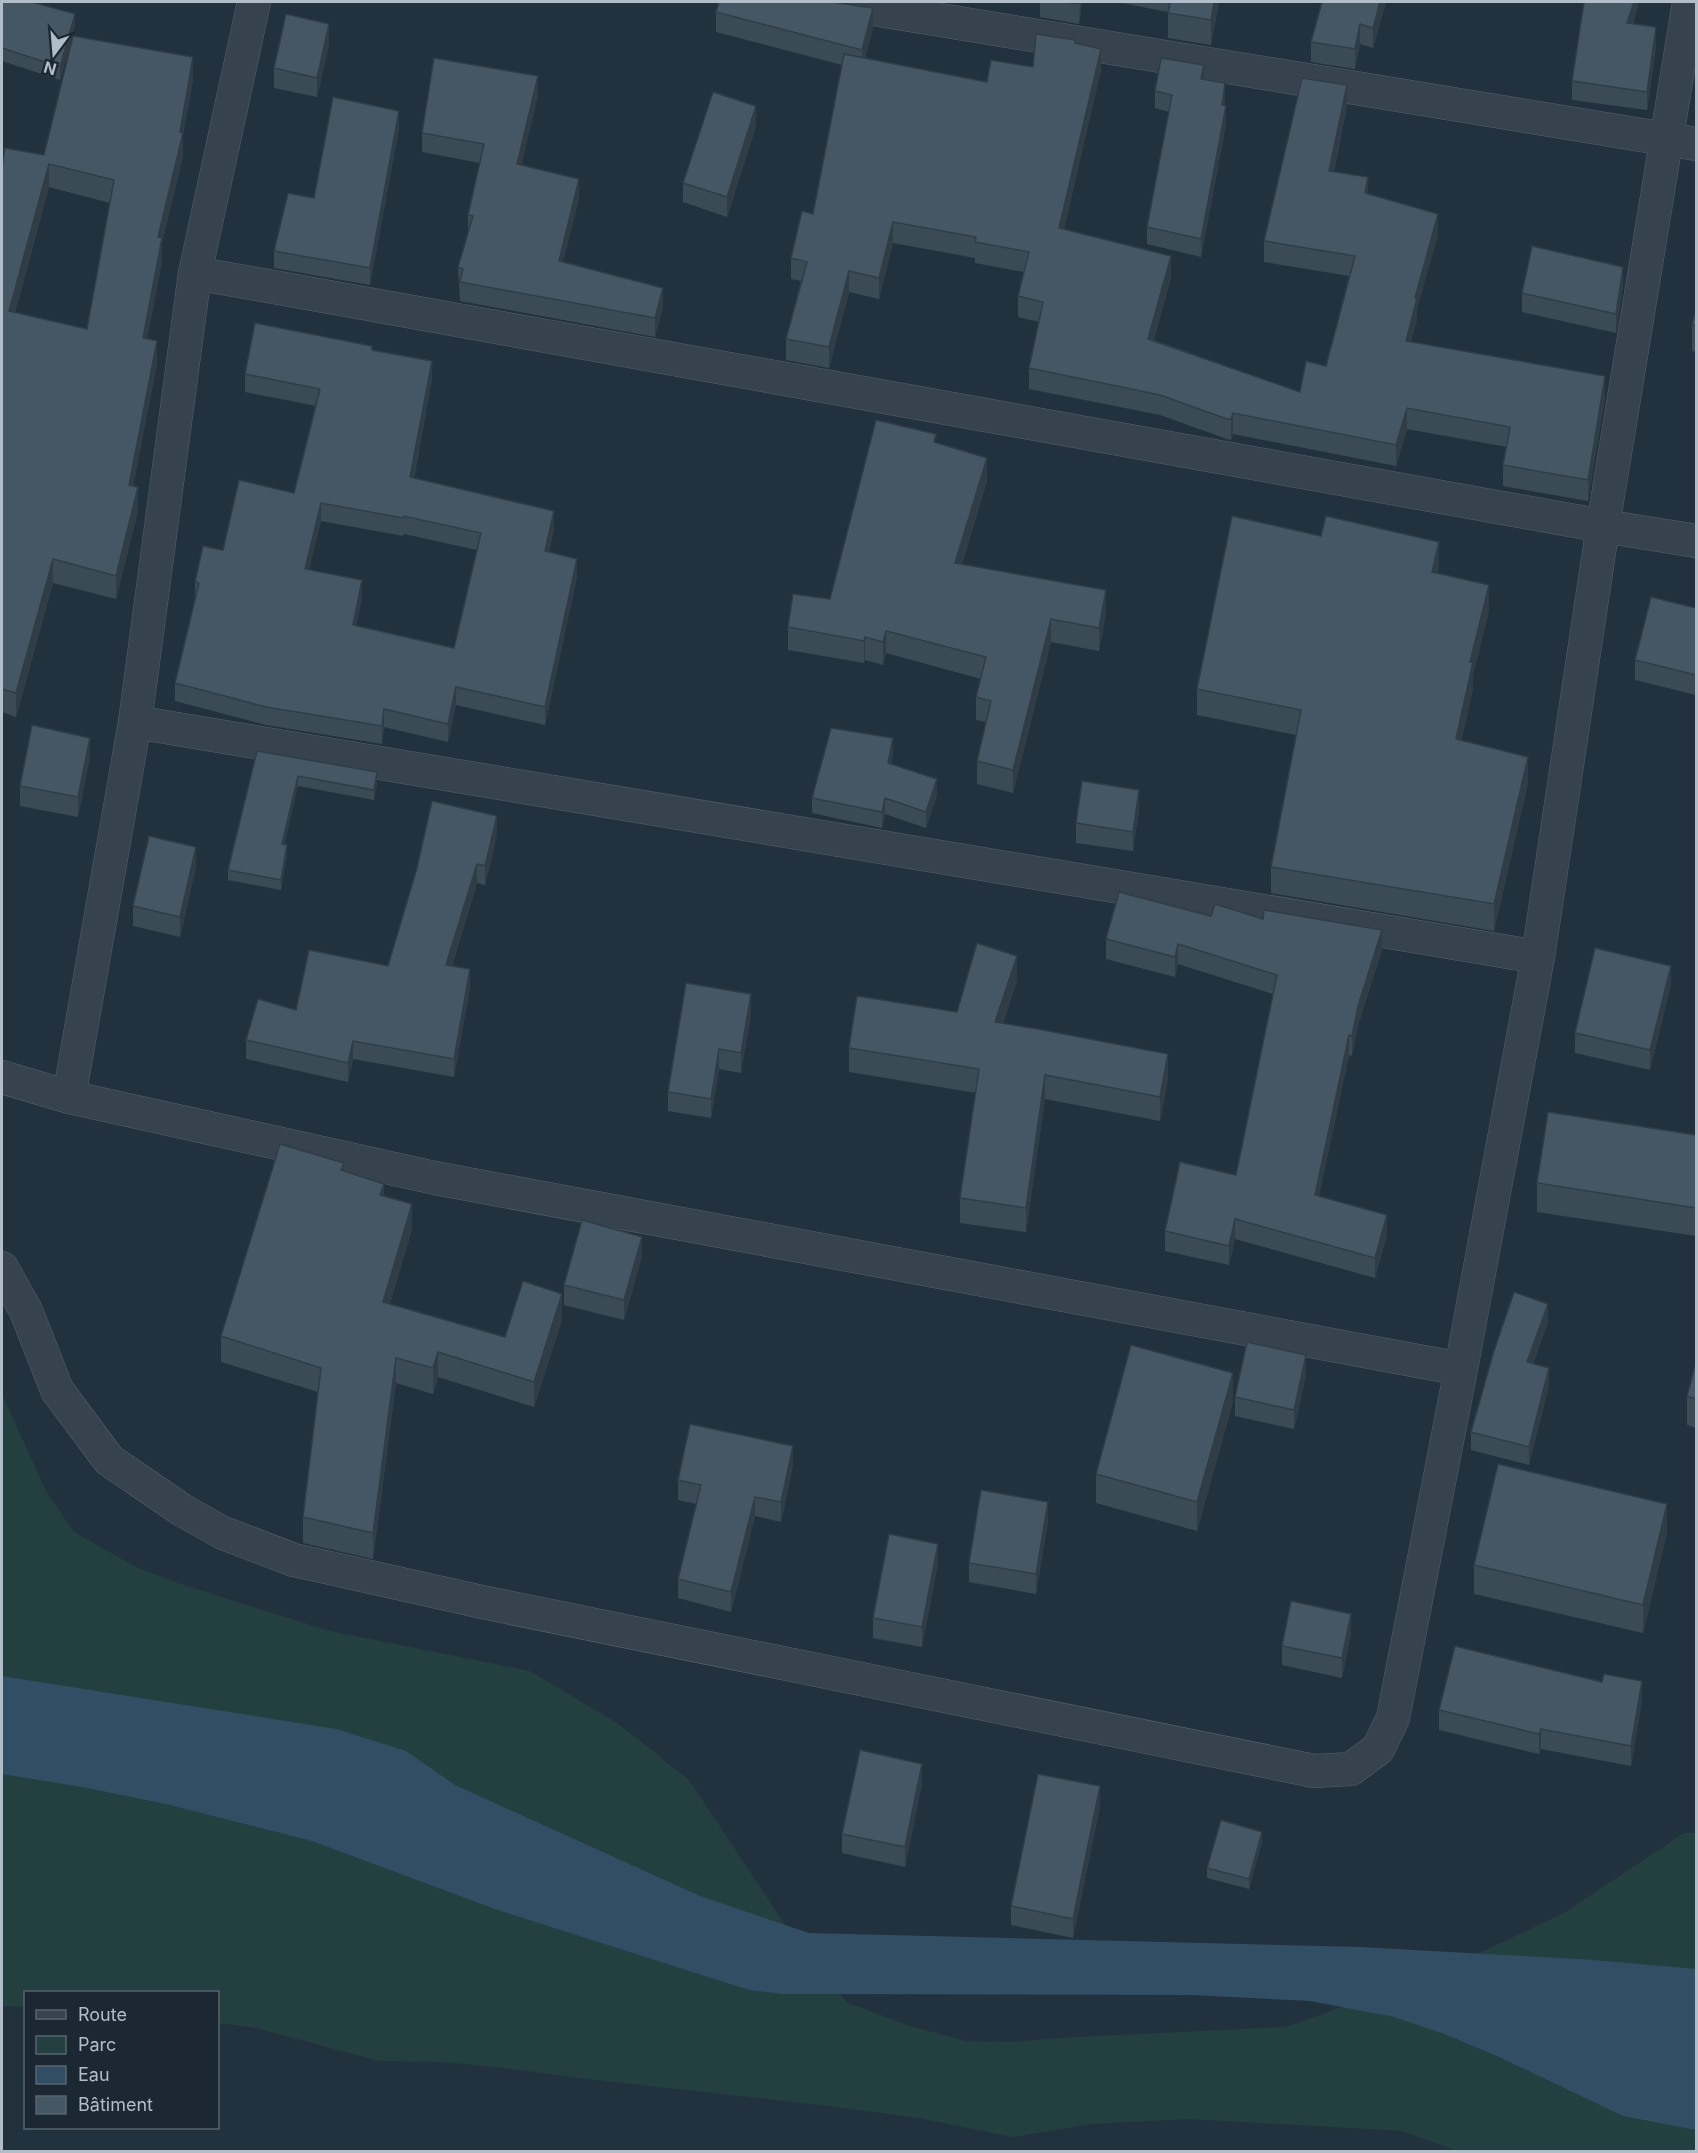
<svg xmlns="http://www.w3.org/2000/svg" width="1698" height="2153" viewBox="0 0 1698 2153" font-family="Inter,sans-serif">
<style>
.green{fill:#243f3f}
.water{fill:#324e65}
.lines{fill:none;stroke-linecap:round;stroke-linejoin:round}
.minor-casing{stroke:#54616c;stroke-width:34}
.minor{stroke:#36434e;stroke-width:33}
.wall{fill:#3b4b56;fill-rule:evenodd}
.shaded-wall{fill:#303d46}
.building{fill:#455764;stroke:#303d46;stroke-width:1.5;fill-rule:evenodd}
</style>
<rect width="100%" height="100%" fill="#22313e"/>
<path class="green" d="M2,1394L46,1491L74,1532L136,1567L177,1583L330,1631L530,1671L620,1725L689,1780L800,1947L824,1979L848,2003L910,2026L966,2041L1010,2042L1076,2037L1285,2027L1430,1976L1562,1914L1684,1833H1696V2151H1457L1402,2131L1188,2119L1092,2124L1013,2137L919,2118L812,2104L579,2078L504,2068L443,2062L379,2061L256,2028L218,2023V1992H26L25,2007L2,2006Z"/>
<path class="water" d="M2,1676L336,1729L406,1751L455,1785L700,1896L809,1933L1361,1947L1594,1960L1696,1969V2130L1623,2116L1497,2056L1447,2035L1394,2017L1310,2001L1191,1995L783,1994L749,1990L495,1909L312,1841L166,1804L82,1787L2,1774Z"/>
<g class="lines">
<defs>
<path id="minor" d="M831,2L1696,144
M195,273L1603,526L1696,541
M135,722L1538,957
M2,1077L69,1097L435,1178L1461,1369
M69,1097L135,722L195,273L254,2
M2,1268L26,1311L57,1390L109,1460L182,1510L223,1533L294,1560L482,1602L1314,1771L1351,1769L1378,1749L1393,1718L1461,1369L1538,957L1603,526L1689,2"/>
</defs>
<use href="#minor" class="minor-casing"/>
<use href="#minor" class="minor"/>
</g>
<path class="wall" d="M2,2L75,26L60,80L2,61Z
M1040,2H1082L1079,24L1040,17Z
M1117,2H1219L1211,45L1168,38V12Z
M1322,2H1386L1373,48L1360,44L1355,69L1311,62V42Z
M1639,2L1633,24L1656,46L1647,110L1572,100V81Z
M716,12L873,28L865,58L987,82L1033,67L1075,43L1101,70L1064,229L1171,277L1154,340L1300,392L1326,366L1349,276L1264,262V241L1347,106L1334,171L1368,194L1438,235L1417,308V319L1411,341L1605,397L1588,501L1503,486V465L1507,447L1407,429L1396,466L1233,434L1231,440L1227,439L1160,415L1029,389V368L1039,322L1018,317V296L1024,272L975,263V258L893,243L879,299L849,292L829,368L786,360V339L801,281L791,279V258L813,214L842,65L716,32Z
M329,44L317,97L274,88V68Z
M1204,80L1225,101L1224,106L1226,124L1201,257L1147,244V227L1169,112L1155,108V91Z
M193,81L183,134V156L162,243V261L147,339L157,364L133,486L138,511L116,599L53,583L16,717L2,712V166L44,155ZM49,187L110,203L87,329L15,313Z
M538,95L521,165L579,198L563,262L663,307L655,337L460,301L458,267L468,234V215L480,163L422,152V133Z
M756,126L727,217L683,202V183Z
M399,128L370,285L274,268V251L314,198Z
M1623,286L1616,333L1522,312V293Z
M1696,309V352L1692,351V325Z
M372,350L432,379L414,478L554,529L549,552L577,577L545,725L456,705L448,742L384,727L382,744L266,725L175,701V683L195,598V582L223,550L294,493L316,406L245,392V374ZM321,521L403,536L404,534L477,550L454,648L356,625L362,598L309,569Z
M936,443L987,481L962,564L1106,613L1099,651L1051,642L1013,793L977,784V761L986,722L976,720V697L981,679L886,653L883,665L865,660L864,663L788,650V627L830,599Z
M1439,568L1438,573L1489,611L1473,675V689L1461,741L1528,783L1494,931L1271,893V867L1296,735L1197,715V689Z
M1696,608V695L1635,680V660Z
M257,751L377,782L374,800L298,786L284,845L287,855L281,890L228,880V870Z
M893,754L891,764L937,795L926,828L885,814L882,828L812,813V798Z
M90,757L78,817L20,806V786Z
M1139,810L1133,851L1076,843V823Z
M497,835L485,885L477,883L452,966L470,988L454,1077L353,1059L348,1082L246,1059V1040L296,1010L388,966Z
M196,867L180,937L133,926V906Z
M1211,916L1263,919L1382,950L1358,1025L1352,1056L1349,1055L1319,1196L1387,1235L1375,1278L1235,1239L1229,1265L1165,1251V1231L1236,1175L1273,994L1178,964L1175,977L1106,959V939Z
M1017,980L1003,1024L1168,1078L1160,1121L1045,1099L1026,1232L960,1223V1198L976,1093L849,1072V1048L957,1012Z
M1671,985L1650,1070L1575,1053V1033Z
M751,1014L741,1073L719,1069L711,1118L668,1111V1092Z
M1696,1135V1236L1537,1212V1183Z
M344,1170L384,1196L412,1229L390,1304L505,1337L562,1320L534,1407L438,1377L433,1394L396,1383L373,1559L303,1543V1517L318,1392L221,1362V1336Z
M642,1256L624,1320L564,1305V1285Z
M1548,1322L1533,1364L1549,1386L1529,1465L1471,1450V1432Z
M1696,1363V1428L1687,1425V1396Z
M1306,1375L1294,1429L1235,1416V1397Z
M1233,1402L1197,1531L1096,1503V1474Z
M793,1466L781,1522L755,1516L731,1612L678,1598V1579L696,1504L678,1500V1480Z
M1048,1521L1036,1594L969,1582V1563Z
M1667,1533L1643,1633L1474,1594V1565Z
M938,1563L922,1647L873,1638V1618Z
M1351,1633L1342,1678L1282,1665V1646Z
M1642,1700L1631,1766L1541,1749L1539,1754L1439,1730V1710Z
M922,1783L905,1867L842,1853V1834Z
M1100,1806L1073,1938L1011,1925V1906Z
M1262,1842L1249,1889L1207,1878V1868Z"/>
<path class="shaded-wall" d="M1080,2H1082L1079,24Z
M1214,2H1219L1211,45V20Z
M1380,2H1386L1373,48V28Z
M1634,2H1639L1627,42V23Z
M873,8V28L862,70V50Z
M75,14V26L60,80V67Z
M329,24V44L317,97V78Z
M1360,24V44L1355,69V49Z
M1656,27V46L1647,110V92Z
M1101,49V70L1059,249V228Z
M193,57V81L183,134V156L162,243V261L143,362V338L158,237L180,132Z
M1204,65V82L1201,79Z
M538,76V95L517,183V164Z
M1225,83V101L1222,123V105Z
M1347,85V106L1329,191V171Z
M756,106V126L727,217V197Z
M1226,106V124L1201,257V239Z
M399,111V128L370,285V268Z
M49,164V187L9,335V311Z
M1368,177V198L1365,193Z
M579,179V198L559,280V261Z
M1438,214V235L1417,308V319L1406,361V341L1415,298Z
M893,222V243L879,299V278Z
M1171,256V277L1148,359V339Z
M1623,267V286L1616,333V314Z
M849,271V292L829,368V347Z
M663,288V307L655,337V318Z
M157,341V364L129,508V485Z
M432,361V379L410,496V477Z
M1605,376V397L1588,501V480Z
M1407,408V429L1396,466V445Z
M1233,413V434L1231,440V419Z
M987,458V481L955,585V563Z
M138,487V511L116,599V576Z
M321,503V521L305,587V569Z
M554,511V529L545,570V551Z
M1439,542V568L1432,598V572Z
M53,559V583L16,717V693Z
M577,559V577L545,725V707Z
M362,580V598L353,643V625Z
M1489,585V611L1473,675V689L1456,766V739L1470,662Z
M1106,590V613L1099,651V628Z
M1051,619V642L1013,793V770Z
M886,631V653L883,665V642Z
M865,637V660L864,663V641Z
M456,687V705L448,742V724Z
M384,709V727L382,744V726Z
M90,738V757L78,817V797Z
M893,738V754L888,779V763Z
M1528,757V783L1494,931V904Z
M377,772V782L374,800V790Z
M298,776V786L282,854V844Z
M937,779V795L926,828V812Z
M1139,790V810L1133,851V832Z
M885,798V814L882,828V812Z
M497,816V835L485,885V866Z
M287,845V855L281,890V880Z
M196,847V867L180,937V917Z
M477,864V883L446,984V965Z
M1382,930V950L1358,1025L1352,1056V1036L1358,1006Z
M1178,944V964L1175,977V957Z
M1017,956V980L995,1047V1022Z
M1671,966V985L1650,1070V1050Z
M470,969V988L454,1077V1059Z
M751,994V1014L741,1073V1053Z
M1349,1035V1055L1315,1215V1195Z
M353,1041V1059L348,1082V1063Z
M719,1049V1069L711,1118V1099Z
M1168,1054V1078L1160,1121V1097Z
M1045,1075V1099L1026,1232V1208Z
M384,1184V1209L380,1195Z
M412,1204V1229L383,1328V1302Z
M1387,1215V1235L1375,1278V1258Z
M1235,1219V1239L1229,1265V1246Z
M642,1237V1256L624,1320V1300Z
M562,1294V1320L534,1407V1382Z
M1548,1304V1322L1527,1380V1362Z
M438,1352V1377L433,1394V1368Z
M1306,1355V1375L1294,1429V1410Z
M396,1358V1383L373,1559V1533Z
M1549,1368V1386L1529,1465V1447Z
M1233,1373V1402L1197,1531V1502Z
M793,1446V1466L781,1522V1502Z
M755,1497V1516L731,1612V1592Z
M1048,1502V1521L1036,1594V1574Z
M1667,1504V1533L1643,1633V1605Z
M938,1544V1563L922,1647V1627Z
M1351,1614V1633L1342,1678V1658Z
M1642,1681V1700L1631,1766V1746Z
M1541,1729V1749L1539,1754V1734Z
M922,1764V1783L905,1867V1847Z
M1100,1786V1806L1073,1938V1919Z
M1262,1832V1842L1249,1889V1879Z"/>
<path class="building" d="M2,2H32L75,14L60,67L2,48Z
M719,2H832L873,8L862,50L716,12Z
M1064,2H1080L1079,4Z
M1170,2H1214L1211,20L1168,13Z
M1322,2H1380L1373,28L1360,24L1355,49L1311,42Z
M1584,2H1634L1627,23L1656,27L1647,92L1572,81Z
M286,14L329,24L317,78L274,68Z
M1036,34L1075,40V43L1101,49L1059,228L1171,256L1148,339L1300,392L1306,361L1326,366L1355,256L1264,241L1302,78L1347,85L1329,171L1368,177L1365,193L1438,214L1415,298H1417L1406,341L1605,376L1588,480L1503,465L1510,427L1407,408L1396,445L1233,413L1231,419H1227L1160,395L1029,368L1043,302L1018,296L1029,252L975,242L976,237L893,222L879,278L849,271L829,347L786,339L807,262L791,258L802,211L813,214L844,54L987,82L991,60L1033,67Z
M73,36L193,57L180,132L183,133L158,237L162,238L143,338L157,341L129,485L138,487L116,576L53,559L16,693L2,689V166L5,148L44,155ZM49,164L114,180L87,329L9,311Z
M434,58L538,76L517,164L579,179L559,261L663,288L655,318L460,282L463,269L458,267L473,216L468,215L484,144L422,133Z
M1161,58L1204,65L1201,79L1225,83L1222,105L1226,106L1201,239L1147,227L1172,95L1155,91Z
M713,92L756,106L727,197L683,183Z
M333,97L399,111L370,268L274,251L288,193L314,198Z
M1532,246L1623,267L1616,314L1522,293Z
M1696,309V326L1692,325Z
M255,323L372,346V350L432,361L410,477L554,511L545,551L577,559L545,707L456,687L448,724L384,709L382,726L266,707L175,683L199,583L195,582L203,546L223,550L239,480L294,493L320,389L245,374ZM321,503L403,518L404,516L481,533L454,648L353,625L362,580L305,569Z
M876,420L936,434L934,442L987,458L955,563L1106,590L1099,628L1051,619L1013,770L977,761L991,701L976,697L986,657L886,631L883,642L865,637L864,641L788,627L793,594L830,599Z
M1232,516L1321,536L1326,516L1439,542L1432,572L1489,585L1470,662H1473L1456,739L1528,757L1494,904L1271,867L1301,710L1197,689Z
M1651,597L1696,608V675L1635,660Z
M32,725L90,738L78,797L20,786Z
M831,728L893,738L888,763L937,779L926,812L885,798L882,812L812,798Z
M257,751L377,772L374,790L298,776L282,844L287,845L281,880L228,870Z
M1082,781L1139,790L1133,832L1076,823Z
M432,801L497,816L485,866L477,864L446,965L470,969L454,1059L353,1041L348,1063L246,1040L258,999L296,1010L309,950L388,966L417,868Z
M149,836L196,847L180,917L133,906Z
M1119,892L1211,916L1215,904L1263,919L1264,910L1382,930L1358,1006L1352,1036L1349,1035L1315,1195L1387,1215L1375,1258L1235,1219L1229,1246L1165,1231L1180,1162L1236,1175L1277,975L1178,944L1175,957L1106,939Z
M977,943L1017,956L995,1022L1038,1029L1168,1054L1160,1097L1045,1075L1026,1208L960,1198L979,1069L849,1048L857,996L957,1012Z
M1595,948L1671,966L1650,1050L1575,1033Z
M686,983L751,994L741,1053L719,1049L711,1099L668,1092Z
M1548,1112L1696,1135V1208L1537,1183Z
M280,1144L344,1163L341,1170L384,1184L380,1195L412,1204L383,1302L505,1337L523,1281L562,1294L534,1382L438,1352L433,1368L396,1358L373,1533L303,1517L321,1368L221,1336Z
M582,1220L642,1237L624,1300L564,1285Z
M1514,1292L1548,1304L1527,1362L1549,1368L1529,1447L1471,1432L1493,1354Z
M1247,1342L1306,1355L1294,1410L1235,1397Z
M1131,1345L1233,1373L1197,1502L1096,1474Z
M1696,1363V1399L1687,1396Z
M690,1424L793,1446L781,1502L755,1497L731,1592L678,1579L701,1485L678,1480Z
M1498,1464L1667,1504L1643,1605L1474,1565Z
M981,1490L1048,1502L1036,1574L969,1563Z
M889,1534L938,1544L922,1627L873,1618Z
M1291,1601L1351,1614L1342,1658L1282,1646Z
M1455,1646L1602,1682L1604,1674L1642,1681L1631,1746L1541,1729L1539,1734L1439,1710Z
M860,1750L922,1764L905,1847L842,1834Z
M1038,1774L1100,1786L1073,1919L1011,1906Z
M1221,1820L1262,1832L1249,1879L1207,1868Z"/>
<rect width="1698" height="2153" fill="none" stroke="#b1bec9" stroke-width="6"/>
<rect x="24" y="1991" width="195" height="138" fill="#1b2833" stroke="#57646f" stroke-width="1.5"/>
<rect x="36" y="2010" width="30" height="9" fill="#36434e" stroke="#57646f" stroke-width="1.5"/>
<text x="78" y="2021" font-size="18" fill="#b1bec9">Route</text>
<rect x="36" y="2036" width="30" height="18" fill="#243f3f" stroke="#57646f" stroke-width="1.5"/>
<text x="78" y="2051" font-size="18" fill="#b1bec9">Parc</text>
<rect x="36" y="2066" width="30" height="18" fill="#324e65" stroke="#57646f" stroke-width="1.5"/>
<text x="78" y="2081" font-size="18" fill="#b1bec9">Eau</text>
<rect x="36" y="2096" width="30" height="18" fill="#455764" stroke="#57646f" stroke-width="1.5"/>
<text x="78" y="2111" font-size="18" fill="#b1bec9">Bâtiment</text>
<g transform="translate(54 54) rotate(196)" stroke="#1b2833" stroke-width="4.5" paint-order="stroke">
<path d="M0-4.5L10 22L0 15L-10 22Z" fill="#b1bec9"/>
<text y="-9" font-size="16" font-weight="bold" text-anchor="middle" fill="#b1bec9">N</text>
</g>
</svg>
